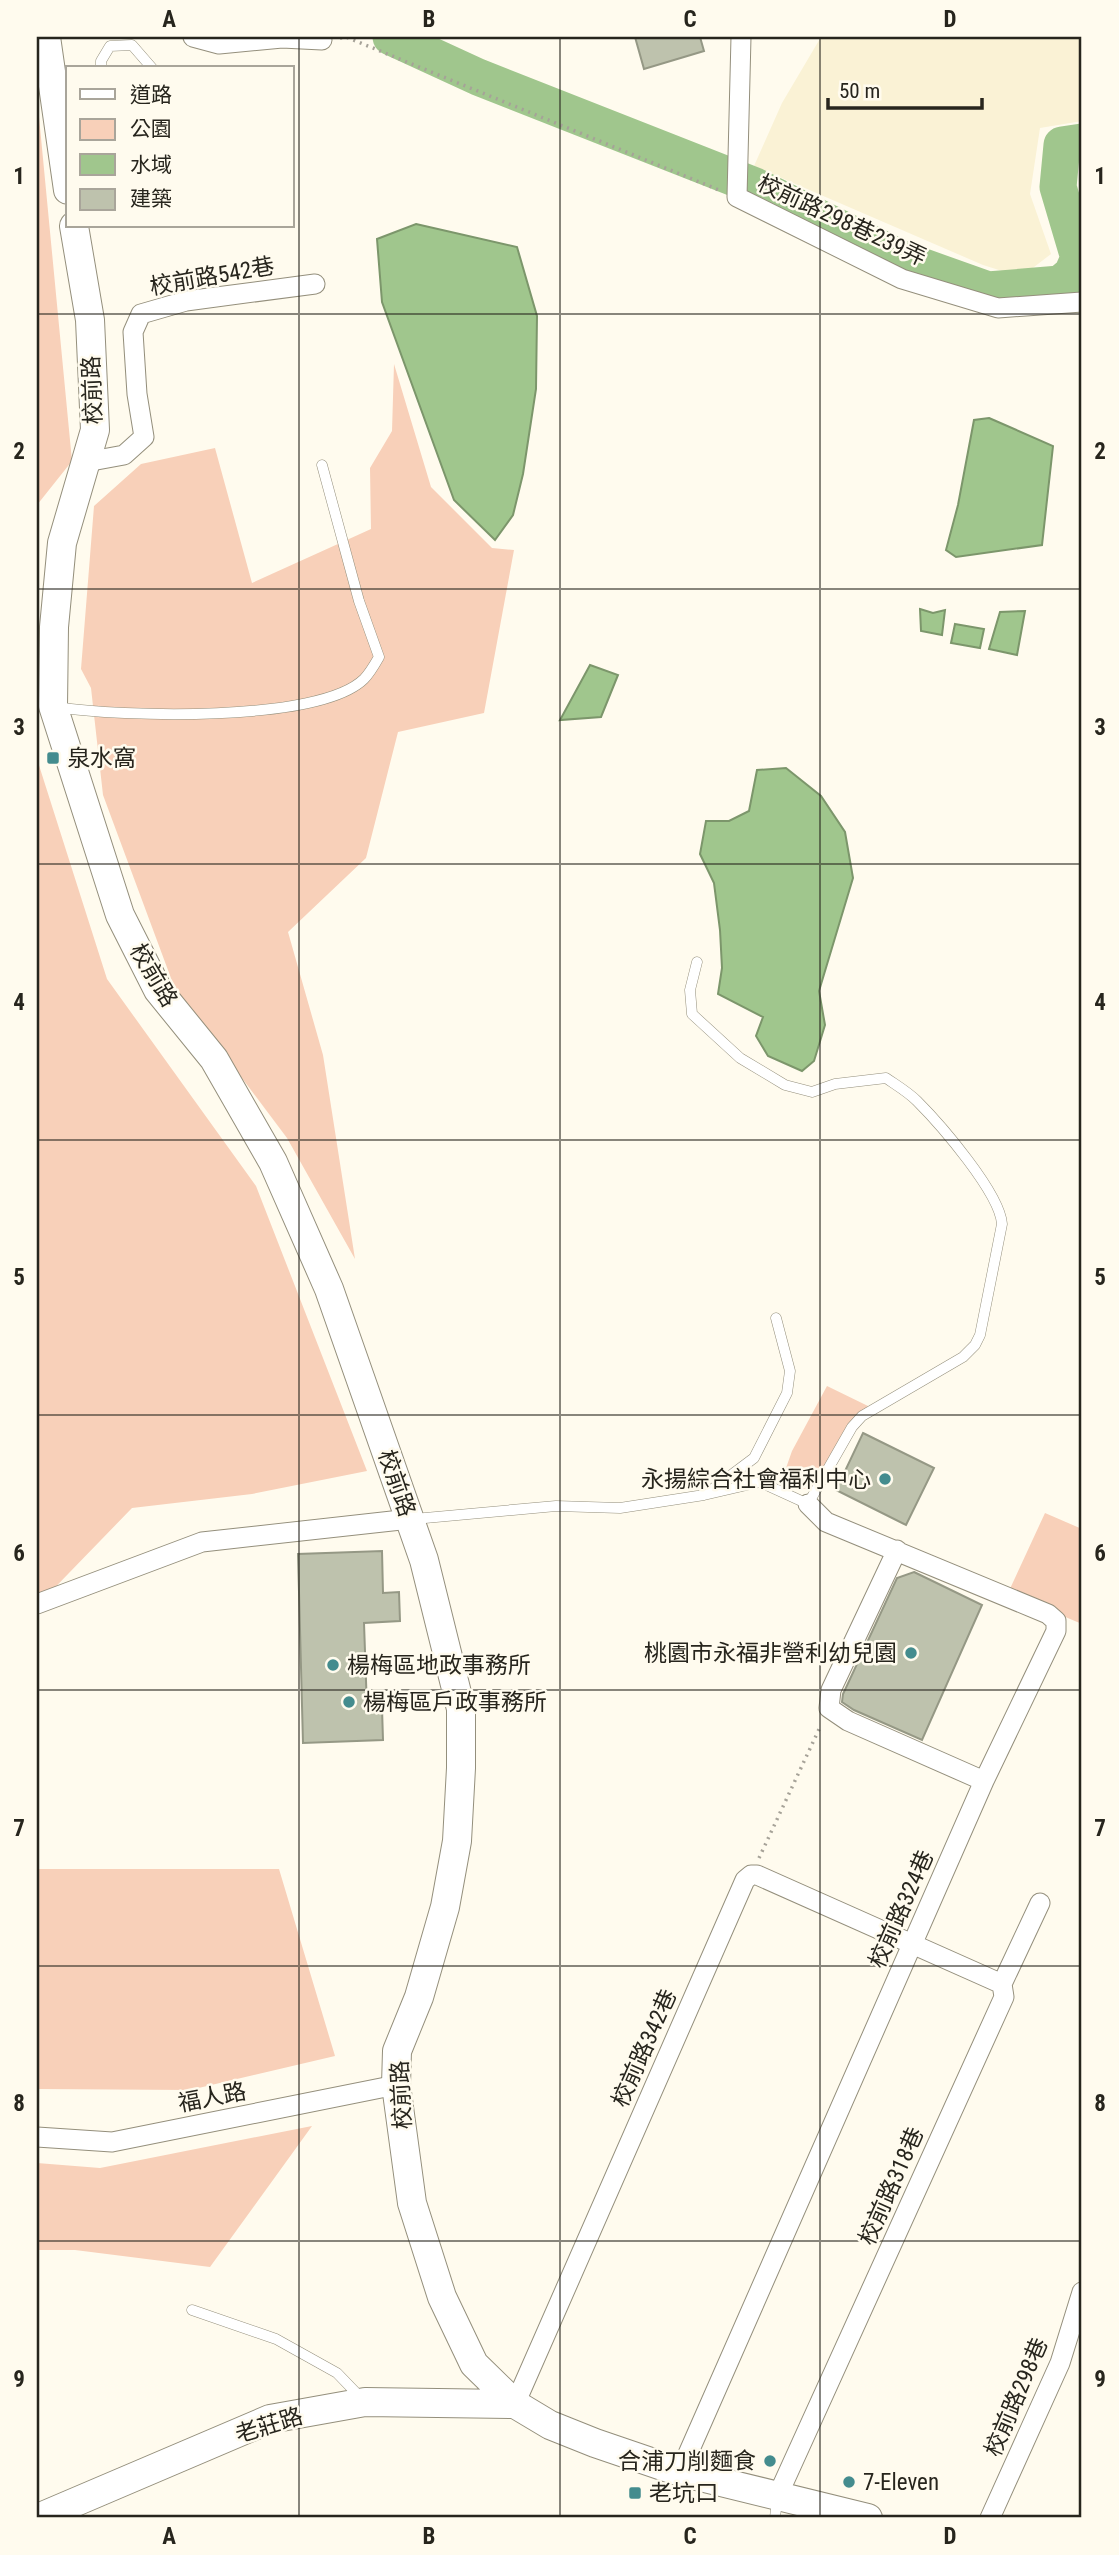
<svg xmlns="http://www.w3.org/2000/svg" width="1119" height="2555" viewBox="0 0 1119 2555" font-family="'Roboto Condensed','Noto Sans TC',sans-serif">
<style>
.built{fill:#faf2d5}
.green{fill:#f8d0b9}
.water{fill:#a0c68d;stroke:#7c966b;stroke-width:2}
.lines{fill:none;stroke-linecap:round;stroke-linejoin:round}
.river{stroke:#a0c68d;stroke-width:37}
.building{fill:#bec2ad;stroke:#959885;stroke-width:2}
.lane-casing{stroke:#948f7c;stroke-width:11}
.street-casing{stroke:#948f7c;stroke-width:21}
.secondary-casing{stroke:#948f7c;stroke-width:30}
.path{stroke:#a6a298;stroke-width:3.5;stroke-dasharray:2 5;stroke-linecap:butt}
.lane{stroke:#fff;stroke-width:10}
.street{stroke:#fff;stroke-width:19}
.secondary{stroke:#fff;stroke-width:28}
.grid{fill:none;stroke:#27251d;stroke-width:2;stroke-opacity:0.55}
.poi-dot{fill:#448c8e;stroke:#fffbee;stroke-width:2.5}
.labels{text-anchor:middle;stroke-width:5;stroke-linejoin:round;paint-order:stroke}
.street-label{font-size:23px;fill:#27251d;stroke:#fffbee}
.poi-label{font-size:23px;fill:#27251d;stroke:#fffbee;text-anchor:start}
.neatline{fill:none;stroke:#27251d;stroke-width:2.5}
.grid-label{font-size:23px;text-anchor:middle;font-weight:bold;fill:#27251d}
</style>
<rect width="100%" height="100%" fill="#fffbee"/>
<path class="built" d="M821,37H1082V121L1040,128L1030,194L1051,254L1021,277L983,265L754,166L782,103Z"/>
<path class="green" d="M37,96L72,461L37,505Z
M394,364L431,487L492,548L514,550L484,713L398,732L366,858L288,932L323,1055L355,1259L287,1138L175,989L103,795L91,688L81,669L94,506L141,464L215,448L252,583L371,529L370,468L392,431Z
M37,759L107,979L256,1186L367,1471L252,1494L132,1508L37,1606Z
M827,1386L868,1406L848,1437L822,1489L779,1488L792,1451Z
M1045,1513L1082,1529V1624L1008,1593Z
M37,1869H279L335,2056L190,2090L37,2089Z
M312,2126L210,2267L75,2250H37V2163L100,2168Z"/>
<path class="water" d="M416,224L517,247L537,316L536,389L523,474L513,515L495,540L454,500L382,302L377,239Z
M989,418L1053,446L1042,545L956,557L946,550L958,505L974,420Z
M920,609L933,613L945,610L942,635L921,631Z
M1025,611L1017,655L989,649L1000,612Z
M955,624L984,629L980,648L951,643Z
M590,665L618,675L601,717L560,720Z
M786,768L821,796L845,832L853,878L819,991L825,1025L814,1061L802,1071L768,1056L756,1036L763,1017L718,994L722,968L720,930L714,883L700,854L706,821H729L749,811L757,770Z"/>
<g class="lines">
<path class="river" d="M391,37L478,77L755,186L904,260L988,290L1060,284L1072,274L1079,258L1058,187L1062,145L1082,142"/>
</g>
<path class="building" d="M635,37H700L704,51L644,69Z
M863,1433L934,1468L906,1525L836,1490Z
M382,1551L383,1593L399,1592L400,1621L364,1623L367,1709L382,1708L383,1740L303,1743L298,1554Z
M914,1572L982,1605L922,1740L854,1710L842,1702L843,1694L897,1578Z"/>
<g class="lines">
<defs>
<path id="lane" d="M101,68V61L110,46L132,45L152,68
M57,707C119,717 319,723 364,679C370,673 375,664 379,657L359,601L322,465
M710,1491L754,1458L787,1393L790,1371L776,1318
M414,1519L556,1506L620,1508L704,1495L760,1482L808,1504L852,1427L862,1416L963,1357L975,1345L980,1335L1002,1224C1000,1193 940,1124 917,1101C908,1092 896,1085 886,1078L835,1084L812,1092L785,1085L740,1058L692,1014L690,990L697,962
M192,2310L276,2339L337,2373L362,2399
M775,2518L777,2499"/>
<path id="street" d="M193,37L219,44L282,38L322,40
M741,37L737,197L902,279L998,308L1082,302
M86,462L124,455L144,437L137,394L133,332L141,314L186,301L315,284
M897,1550L831,1690L829,1708L848,1721L984,1781
M37,1604L202,1542L410,1519
M1002,1984L1040,1903
M37,2137L112,2142L396,2085
M515,2404L745,1880L751,1875H757L1002,1984L1004,1997L778,2495
M680,2472L984,1781L1056,1631V1621L1048,1614L826,1522L808,1504
M990,2518L1060,2363L1082,2292"/>
<path id="secondary" d="M46,37L68,190
M74,226L90,320L95,430L62,543L54,627L53,706L120,915L158,990L214,1059L273,1162L329,1289L424,1560L461,1709V1768L457,1841L445,1907L419,1997L397,2051L396,2085L412,2203L442,2297L474,2364L515,2404L550,2425L595,2443L680,2472L868,2518
M38,2518L270,2419L365,2402L515,2404"/>
</defs>
<use href="#lane" class="lane-casing"/>
<use href="#street" class="street-casing"/>
<use href="#secondary" class="secondary-casing"/>
<path class="path" d="M340,38L346,37L719,190
M759,1858L821,1725"/>
<use href="#lane" class="lane"/>
<use href="#street" class="street"/>
<use href="#secondary" class="secondary"/>
</g>
<path class="grid" d="M299,37V2518M560,37V2518M820,37V2518M37,314H1082M37,589H1082M37,864H1082M37,1140H1082M37,1415H1082M37,1690H1082M37,1966H1082M37,2241H1082"/>
<g class="poi-dot">
<rect x="46" y="751" width="14" height="14" rx="3.5"/>
<circle cx="885" cy="1479" r="7"/>
<circle cx="911" cy="1653" r="7"/>
<circle cx="333" cy="1665" r="7"/>
<circle cx="349" cy="1702" r="7"/>
<circle cx="770" cy="2461" r="7"/>
<circle cx="849" cy="2482" r="7"/>
<rect x="628" y="2486" width="14" height="14" rx="3.5"/>
</g>
<g class="labels">
<g class="street-label">
<text transform="translate(842 220) rotate(25)" y="8">校前路298巷239弄</text>
<text transform="translate(212 276) rotate(-10)" y="8">校前路542巷</text>
<text transform="translate(92 390) rotate(-92)" y="8">校前路</text>
<text transform="translate(154 975) rotate(59)" y="8">校前路</text>
<text transform="translate(397 1483) rotate(71)" y="8">校前路</text>
<text transform="translate(901 1909) rotate(-66)" y="8">校前路324巷</text>
<text transform="translate(644 2048) rotate(-66)" y="8">校前路342巷</text>
<text transform="translate(401 2095) rotate(-93)" y="8">校前路</text>
<text transform="translate(212 2097) rotate(-11)" y="8">福人路</text>
<text transform="translate(891 2186) rotate(-66)" y="8">校前路318巷</text>
<text transform="translate(1016 2397) rotate(-67)" y="8">校前路298巷</text>
<text transform="translate(269 2425) rotate(-17)" y="8">老莊路</text>
</g>
<g class="poi-label">
<text x="67" y="766">泉水窩</text>
<text x="871" y="1487" text-anchor="end">永揚綜合社會福利中心</text>
<text x="897" y="1661" text-anchor="end">桃園市永福非營利幼兒園</text>
<text x="347" y="1673">楊梅區地政事務所</text>
<text x="363" y="1710">楊梅區戶政事務所</text>
<text x="756" y="2469" text-anchor="end">合浦刀削麵食</text>
<text x="863" y="2490">7-Eleven</text>
<text x="649" y="2501">老坑口</text>
</g>
</g>
<rect width="1119" height="2555" fill="none" stroke="#fffbee" stroke-width="77"/>
<rect x="66" y="66" width="228" height="161" fill="#fffbee" stroke="#a9a59a" stroke-width="2"/>
<rect x="80" y="89" width="35" height="10" fill="#ffffff" stroke="#a9a59a" stroke-width="2"/>
<text x="130" y="102" font-size="21" fill="#27251d">道路</text>
<rect x="80" y="119" width="35" height="21" fill="#f8d0b9" stroke="#a9a59a" stroke-width="2"/>
<text x="130" y="136" font-size="21" fill="#27251d">公園</text>
<rect x="80" y="154" width="35" height="21" fill="#a0c68d" stroke="#a9a59a" stroke-width="2"/>
<text x="130" y="172" font-size="21" fill="#27251d">水域</text>
<rect x="80" y="189" width="35" height="21" fill="#bec2ad" stroke="#a9a59a" stroke-width="2"/>
<text x="130" y="206" font-size="21" fill="#27251d">建築</text>
<path d="M828 98v10h154v-10" fill="none" stroke="#27251d" stroke-width="3.5"/>
<text x="839" y="98" font-size="21" fill="#27251d" stroke="#fffbee" stroke-width="5" paint-order="stroke">50 m</text>
<rect x="38" y="38" width="1042" height="2478" class="neatline"/>
<g class="grid-label">
<text x="169" y="27">A</text>
<text x="429" y="27">B</text>
<text x="690" y="27">C</text>
<text x="950" y="27">D</text>
<text x="19" y="184">1</text>
<text x="1100" y="184">1</text>
<text x="19" y="459">2</text>
<text x="1100" y="459">2</text>
<text x="19" y="735">3</text>
<text x="1100" y="735">3</text>
<text x="19" y="1010">4</text>
<text x="1100" y="1010">4</text>
<text x="19" y="1285">5</text>
<text x="1100" y="1285">5</text>
<text x="19" y="1561">6</text>
<text x="1100" y="1561">6</text>
<text x="19" y="1836">7</text>
<text x="1100" y="1836">7</text>
<text x="19" y="2111">8</text>
<text x="1100" y="2111">8</text>
<text x="19" y="2387">9</text>
<text x="1100" y="2387">9</text>
<text x="169" y="2544">A</text>
<text x="429" y="2544">B</text>
<text x="690" y="2544">C</text>
<text x="950" y="2544">D</text>
</g>
</svg>
